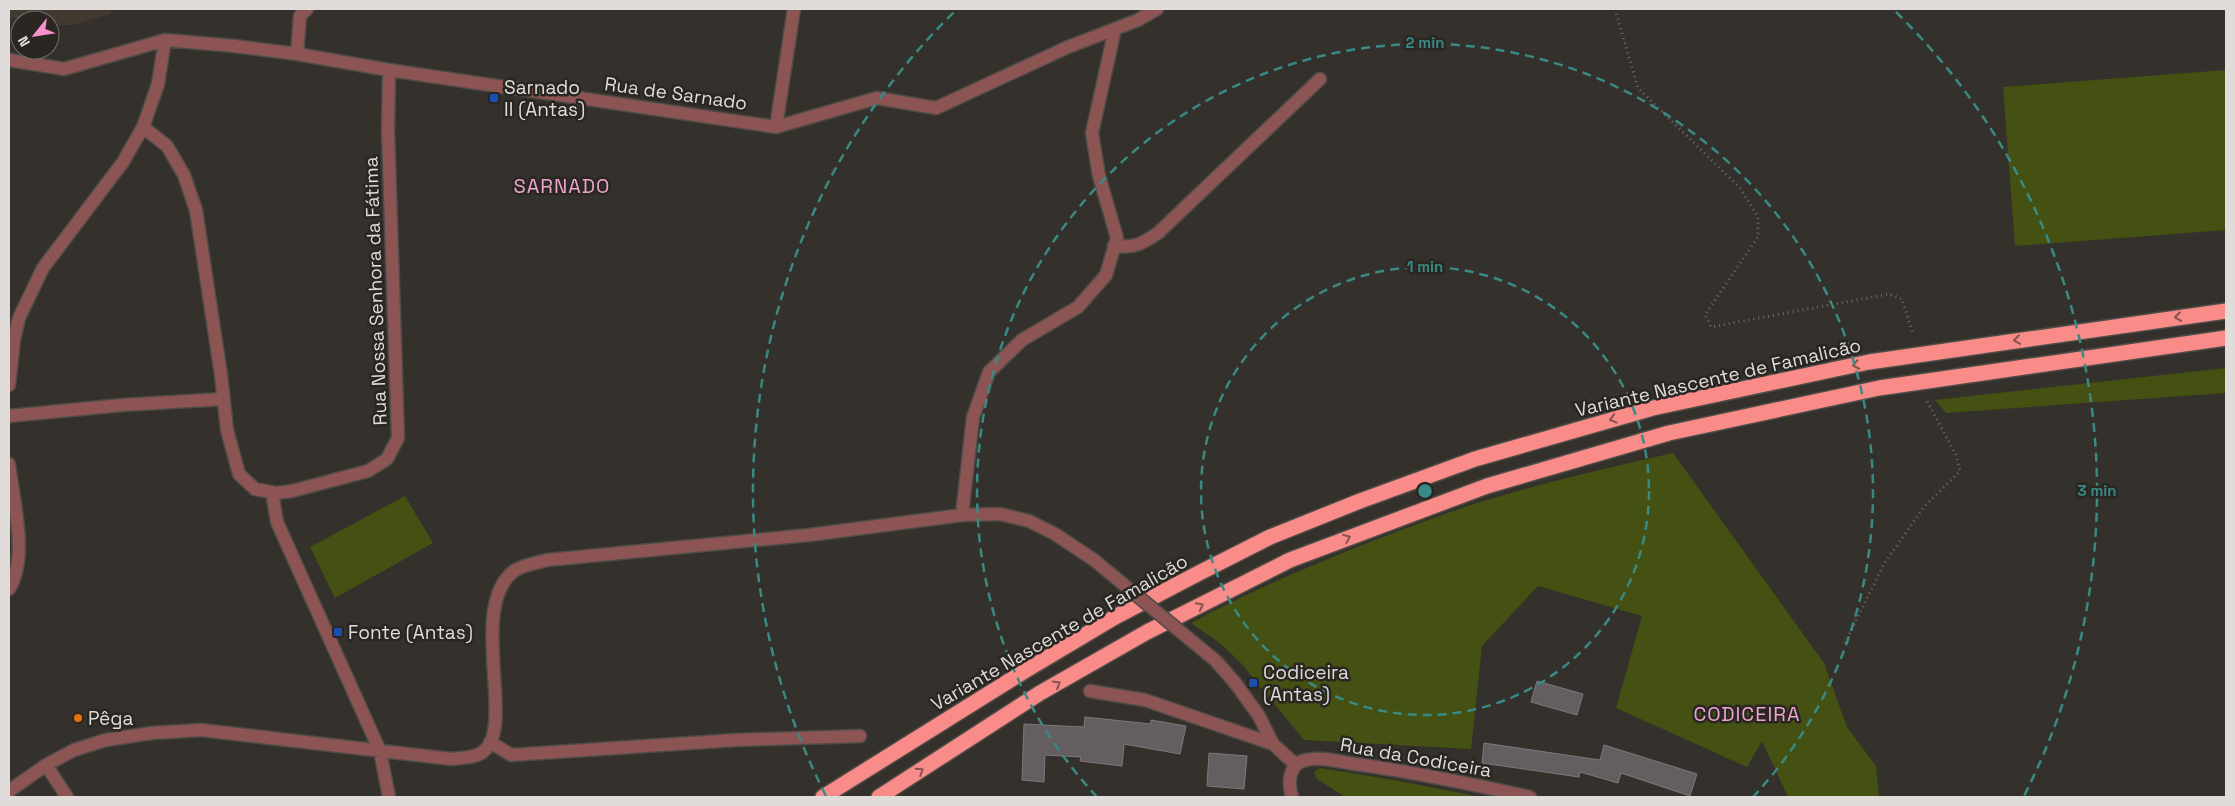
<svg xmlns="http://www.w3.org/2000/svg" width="2235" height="806" viewBox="0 0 2235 806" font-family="'Space Grotesk',sans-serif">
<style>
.built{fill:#423930}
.green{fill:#445112}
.building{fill:#645e61;stroke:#7f787c}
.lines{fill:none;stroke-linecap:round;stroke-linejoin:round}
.minor-casing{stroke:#4f4c47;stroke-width:15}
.highway-casing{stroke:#4f4c47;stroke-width:18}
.path{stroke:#6f6b67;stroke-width:3;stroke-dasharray:1 4;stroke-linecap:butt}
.minor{stroke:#8c5453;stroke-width:12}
.highway{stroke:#f98b89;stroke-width:15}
.minor-bridge-casing{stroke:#4f4c47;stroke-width:15;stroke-linecap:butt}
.minor-bridge{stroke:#8c5453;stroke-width:12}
.oneway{stroke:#875350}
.ring{fill:none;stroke:#398a84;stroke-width:2.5;stroke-dasharray:9 6}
.transit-dot{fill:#1a4fb4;stroke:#2a2622;stroke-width:2}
.food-dot{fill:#e8710a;stroke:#2a2622;stroke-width:2}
.labels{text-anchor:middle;stroke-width:5;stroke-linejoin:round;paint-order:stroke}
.poi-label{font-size:19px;fill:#dfdcda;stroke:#2a2622;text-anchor:start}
.street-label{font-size:19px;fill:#dfdcda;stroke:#2a2622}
.neighbourhood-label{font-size:20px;letter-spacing:1px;fill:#eea5ce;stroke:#2a2622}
.centre{fill:#398a84;stroke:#2a2622;stroke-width:2.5}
.ring-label{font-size:15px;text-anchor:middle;font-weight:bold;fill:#398a84;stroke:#2a2622;stroke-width:5;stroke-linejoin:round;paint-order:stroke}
</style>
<rect width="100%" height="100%" fill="#34302b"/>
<path class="built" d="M9,9H112L110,14L72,25H50V20L9,18Z"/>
<path class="green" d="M2226,70V230L2015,246L2003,87Z
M2226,368V393L1946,413L1935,400Z
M1673,453L1824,663L1847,727L1876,766L1879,797H1788L1762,741L1747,767L1616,708L1642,616L1538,586L1482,646L1471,749L1304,740L1240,662L1221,644L1191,623C1271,580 1357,546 1442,515C1517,488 1596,471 1673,453Z
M405,496L433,543L335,598L310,547Z
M1320,768L1394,780L1481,797H1345L1317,779L1314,772Z"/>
<path class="building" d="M1537,681L1583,694L1577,715L1531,702Z
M1085,717L1151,724V720L1186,726L1180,754L1124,744L1122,766L1080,761L1081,757L1045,755L1044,782L1022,780L1024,724L1084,727Z
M1484,743L1600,760L1604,745L1697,774L1690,796L1621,773L1618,783L1580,772L1579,777L1482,763Z
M1209,753L1247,756L1244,789L1207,786Z"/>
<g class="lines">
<defs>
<path id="minor" d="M297,54L300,16L307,9
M9,60L64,69L165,40L234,46L297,54L389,70L776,127L877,98L936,108L1068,47L1138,20L1157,9
M143,127L167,146L184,175L196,210L221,375L227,430L239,474L255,489L276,493L292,491L368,471L387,459L398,438L388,131L389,70
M776,127L794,9
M1114,246C1136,248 1141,244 1158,233L1320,79
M9,385L14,340L19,318L43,268L123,162L143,127L158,84L165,40
M9,416L122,405L224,399
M9,464C13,500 29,557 9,589
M272,492L277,522L380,751L389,797
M962,515L973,417L989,372L1022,340L1078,307L1106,275L1117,238L1099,176L1092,133L1115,29
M1216,661L1236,684L1259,716L1273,744L1296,765
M1090,691L1145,700L1273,744
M490,742L511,755L736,740L860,736
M46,765L67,797
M9,791L46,765L74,750L106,740L152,733L201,730L451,759C460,758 477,758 484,751C516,725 467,607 514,571C522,565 537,563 547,560L809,535L962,515L1000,514L1029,521L1055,534L1094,560
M1292,797C1288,784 1288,763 1306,760C1320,756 1340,762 1355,764C1414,772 1472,784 1530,797"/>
<path id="highway" d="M823,797L1028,669L1115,617L1199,573L1270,537L1360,501L1475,459L1653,408L1869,362L2226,311
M879,797L1040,693L1147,632L1290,560L1487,486L1669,433L1879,388L2226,338"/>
</defs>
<use href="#minor" class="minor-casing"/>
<use href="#highway" class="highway-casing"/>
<path class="path" d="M1615,9L1638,88L1740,188L1758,217V237L1705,315L1711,327L1889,294L1902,299L1913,334
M1845,643L1884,564L1924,507L1960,471L1956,455L1927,401"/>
<use href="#minor" class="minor"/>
<use href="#highway" class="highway"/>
<defs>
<path id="minor-bridge" d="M1094,560L1216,661"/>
</defs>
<use href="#minor-bridge" class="minor-bridge-casing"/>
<use href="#minor-bridge" class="minor-bridge"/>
</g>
<defs><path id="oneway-chevron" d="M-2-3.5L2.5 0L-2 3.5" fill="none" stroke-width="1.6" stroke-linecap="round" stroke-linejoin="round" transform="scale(1.25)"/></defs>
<g class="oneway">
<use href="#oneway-chevron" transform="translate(2178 317) rotate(172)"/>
<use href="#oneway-chevron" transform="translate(2017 340) rotate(172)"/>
<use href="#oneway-chevron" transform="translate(1856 365) rotate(168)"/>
<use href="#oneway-chevron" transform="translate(1613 419) rotate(164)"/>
<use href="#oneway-chevron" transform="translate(1347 538) rotate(-22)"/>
<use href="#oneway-chevron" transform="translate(1200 606) rotate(-27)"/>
<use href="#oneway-chevron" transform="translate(1057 684) rotate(-30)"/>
<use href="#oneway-chevron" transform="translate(920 771) rotate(-33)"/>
</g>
<g class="ring">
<circle cx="1425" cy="491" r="224"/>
<path d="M1097 797A448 448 0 1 1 1753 797"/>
<path d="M826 796A672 672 0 0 1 954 12M1896 12A672 672 0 0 1 2024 796"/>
</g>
<g class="transit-dot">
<rect x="489" y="93" width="10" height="10" rx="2.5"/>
<rect x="333" y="627" width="10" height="10" rx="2.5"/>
<rect x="1248" y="678" width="10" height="10" rx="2.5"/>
</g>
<circle class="food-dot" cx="78" cy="718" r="5"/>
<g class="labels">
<g class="poi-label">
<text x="504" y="94">Sarnado<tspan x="504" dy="22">II (Antas)</tspan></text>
<text x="348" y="639">Fonte (Antas)</text>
<text x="1263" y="679">Codiceira<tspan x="1263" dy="22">(Antas)</tspan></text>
<text x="88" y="725">Pêga</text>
</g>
<g class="street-label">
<text transform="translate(676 93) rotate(8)" y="7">Rua de Sarnado</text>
<text transform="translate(375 291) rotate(-92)" y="7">Rua Nossa Senhora da Fátima</text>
<text transform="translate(1718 377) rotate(-13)" y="7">Variante Nascente de Famalicão</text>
<text transform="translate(1059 632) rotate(-30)" y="7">Variante Nascente de Famalicão</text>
<text transform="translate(1416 757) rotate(10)" y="7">Rua da Codiceira</text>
</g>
<g class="neighbourhood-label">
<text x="562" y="193">SARNADO</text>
<text x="1747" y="721">CODICEIRA</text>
</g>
</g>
<circle cx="1425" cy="491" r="8" class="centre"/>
<g class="ring-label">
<text x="1425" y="48">2 min</text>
<text x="1425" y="272">1 min</text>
<text x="2097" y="496">3 min</text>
</g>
<rect width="2235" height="806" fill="none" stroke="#dfdcda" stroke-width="20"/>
<g transform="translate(35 35) rotate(240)"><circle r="24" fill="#2a2622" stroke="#726f6c"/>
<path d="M0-4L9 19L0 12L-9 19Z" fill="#f890cc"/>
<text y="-8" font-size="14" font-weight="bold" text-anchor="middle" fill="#dfdcda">N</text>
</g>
</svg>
